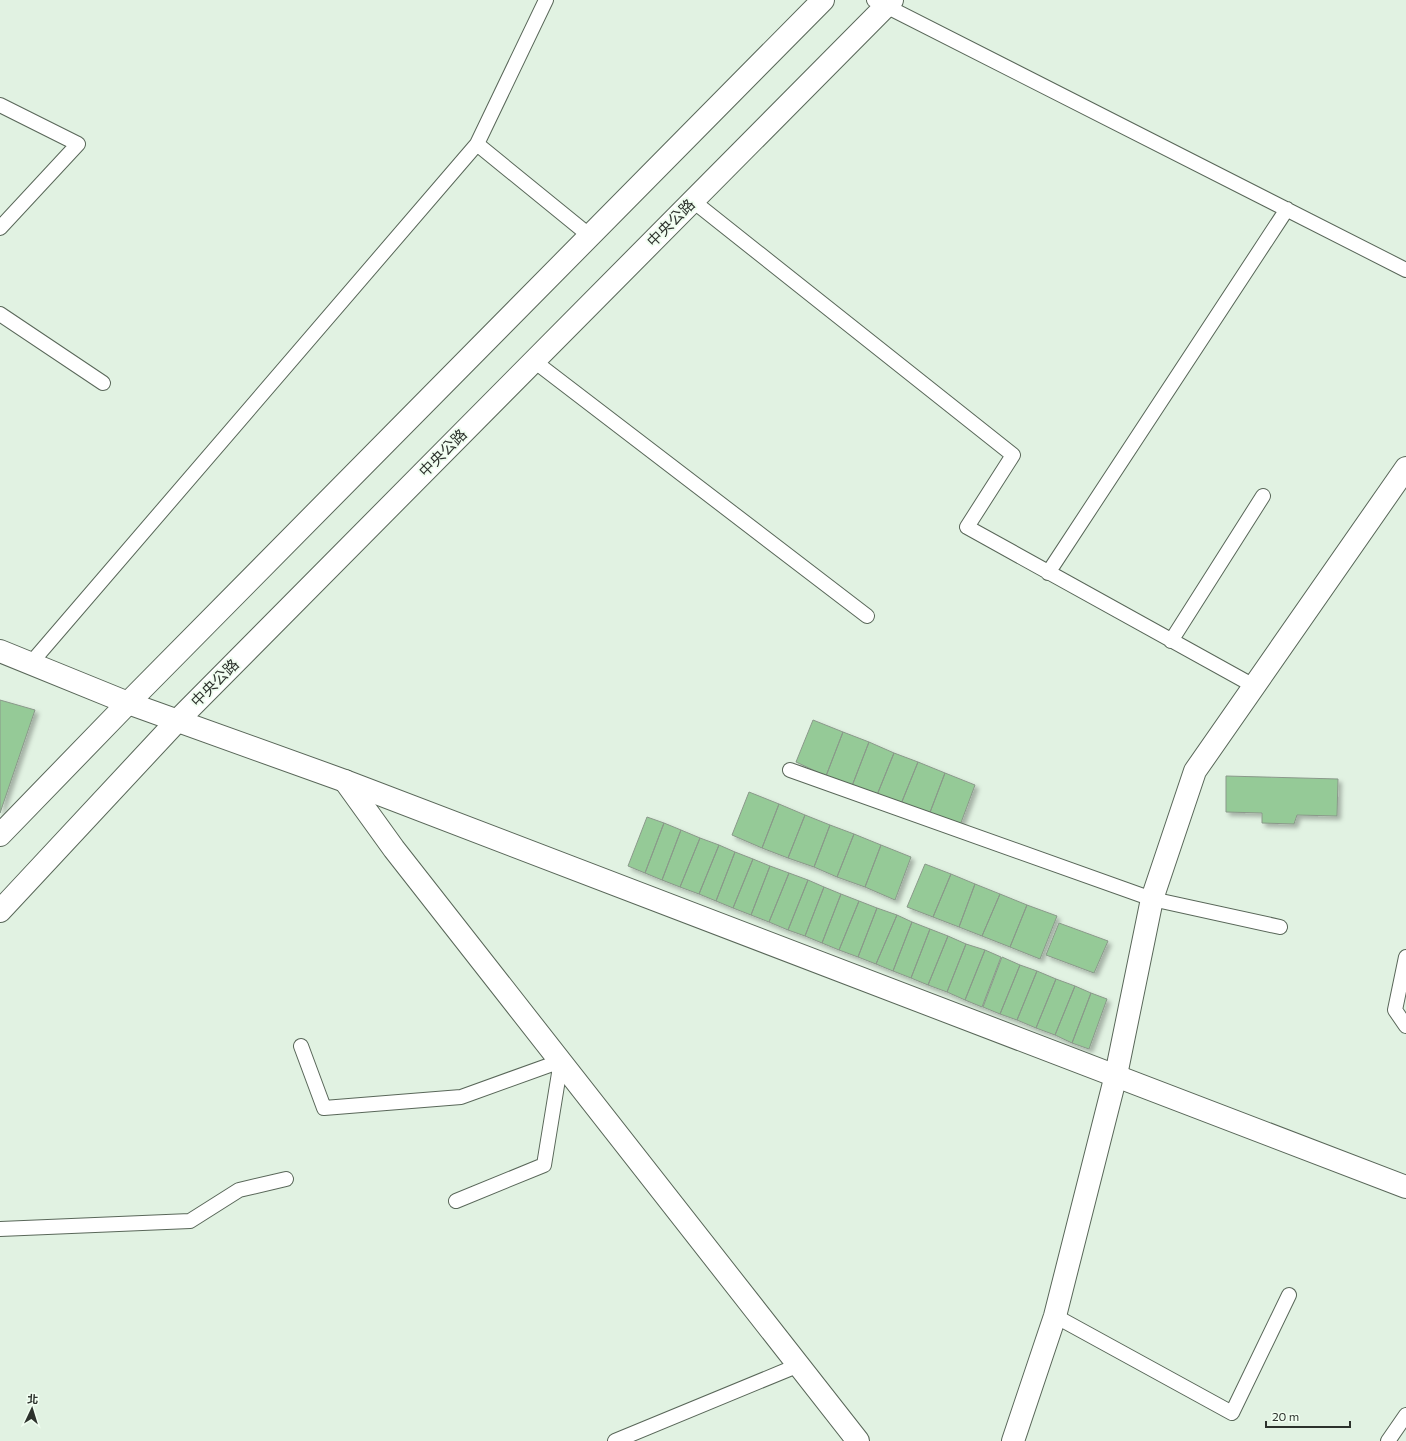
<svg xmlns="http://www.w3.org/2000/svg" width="1406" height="1441" viewBox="0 0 1406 1441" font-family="Commissioner,'Noto Sans TC',sans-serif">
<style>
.building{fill:#95ca97;stroke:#8a998a;filter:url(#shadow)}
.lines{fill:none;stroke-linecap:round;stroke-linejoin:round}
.service-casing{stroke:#596759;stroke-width:16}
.tertiary-casing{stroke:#596759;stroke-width:24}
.secondary-casing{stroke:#596759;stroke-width:24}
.primary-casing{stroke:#596759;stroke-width:24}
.service{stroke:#fff;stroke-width:14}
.tertiary{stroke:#fff;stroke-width:22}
.secondary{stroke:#fff;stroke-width:22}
.primary{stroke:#fff;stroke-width:22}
.labels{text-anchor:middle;stroke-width:4;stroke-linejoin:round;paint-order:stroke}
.street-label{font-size:15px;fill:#2c322c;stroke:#f1fef1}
</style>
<defs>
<filter id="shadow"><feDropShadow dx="3.5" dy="3.5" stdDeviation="2" flood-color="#0004"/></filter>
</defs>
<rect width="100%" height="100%" fill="#e1f2e2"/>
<path class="building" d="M0,700L35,710L0,813Z
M813,720L843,732L826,776L796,762Z
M843,732L869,742L852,786L826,776Z
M869,742L894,753L877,795L852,786Z
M894,753L918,762L901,804L877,795Z
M918,762L945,773L929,815L901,804Z
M945,773L975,785L959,828L929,815Z
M1226,776L1338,779L1337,816L1297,815L1294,824L1262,823V813L1226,812Z
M749,792L779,804L762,848L732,835Z
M779,804L805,815L788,858L762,848Z
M805,815L830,825L814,867L788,858Z
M647,817L664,823L645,873L628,866Z
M664,823L681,830L662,880L645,873Z
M830,825L854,834L837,877L814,867Z
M681,830L700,838L680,887L662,880Z
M854,834L881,845L865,887L837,877Z
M700,838L719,845L699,894L680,887Z
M719,845L735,852L716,901L699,894Z
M881,845L911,857L895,900L865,887Z
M735,852L753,859L733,908L716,901Z
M753,859L770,866L751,915L733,908Z
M925,864L951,874L933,917L907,907Z
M770,866L789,873L769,922L751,915Z
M789,873L808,880L788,930L769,922Z
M951,874L975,884L959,927L933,917Z
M808,880L824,887L805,936L788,930Z
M975,884L1000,894L982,936L959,927Z
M824,887L841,894L822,943L805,936Z
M841,894L859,901L839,950L822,943Z
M1000,894L1027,905L1010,947L982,936Z
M859,901L877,908L858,957L839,950Z
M1027,905L1057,916L1040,959L1010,947Z
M877,908L897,915L876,964L858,957Z
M897,915L912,922L893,971L876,964Z
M912,922L930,929L911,978L893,971Z
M1059,923L1108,941L1094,973L1046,955Z
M930,929L948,936L928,985L911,978Z
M948,936L966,944L947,992L928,985Z
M966,944L985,950L965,1000L947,992Z
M985,950L1001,957L982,1007L965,1000Z
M1002,957L1020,965L1000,1014L983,1007Z
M1020,965L1037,971L1017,1020L1000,1014Z
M1037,971L1056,979L1036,1028L1017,1020Z
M1056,979L1075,986L1055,1035L1036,1028Z
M1075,986L1091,993L1072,1043L1055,1035Z
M1091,993L1107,999L1089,1049L1072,1043Z"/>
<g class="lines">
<defs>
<path id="service" d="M874,0L1406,270
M0,105L78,144L0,228
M477,144L590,236
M693,201L1013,455L967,527L1254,686
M0,314L103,383
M534,361L867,616
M1048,573L1287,209
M1171,641L1263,496
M31,663L477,144L546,0
M790,770L1152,899L1280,927
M1406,957L1395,1010L1406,1026
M301,1046L324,1108L461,1097L561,1061L544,1165L456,1201
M0,1229L190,1221L239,1190L286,1179
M1055,1316L1232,1413L1289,1295
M615,1441L799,1365
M1388,1441L1406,1415"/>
<path id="tertiary" d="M345,781L394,849L858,1441
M1013,1441L1055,1316L1116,1075L1152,899L1195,771L1406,468"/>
<path id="secondary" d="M0,651L128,703L345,781L1406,1187"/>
<path id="primary" d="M0,835L128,703L823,0
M0,911L178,720L892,0"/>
</defs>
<use href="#service" class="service-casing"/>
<use href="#tertiary" class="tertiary-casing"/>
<use href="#secondary" class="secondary-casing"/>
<use href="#primary" class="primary-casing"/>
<use href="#service" class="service"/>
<use href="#tertiary" class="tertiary"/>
<use href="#secondary" class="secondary"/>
<use href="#primary" class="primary"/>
</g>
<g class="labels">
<g class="street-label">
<text transform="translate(671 223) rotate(-45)" y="5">中央公路</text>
<text transform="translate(443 453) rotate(-45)" y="5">中央公路</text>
<text transform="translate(215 683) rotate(-45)" y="5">中央公路</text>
</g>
</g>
<g transform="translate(32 1409) rotate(4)" stroke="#f1fef1" stroke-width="3" paint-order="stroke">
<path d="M0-3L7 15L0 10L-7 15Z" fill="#2c322c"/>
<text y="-6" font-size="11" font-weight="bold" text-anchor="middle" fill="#2c322c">北</text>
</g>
<path d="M1266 1421v6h84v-6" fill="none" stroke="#2c322c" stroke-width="2"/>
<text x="1272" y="1421" font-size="12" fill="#2c322c" stroke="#f1fef1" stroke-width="3" paint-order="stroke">20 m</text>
</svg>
